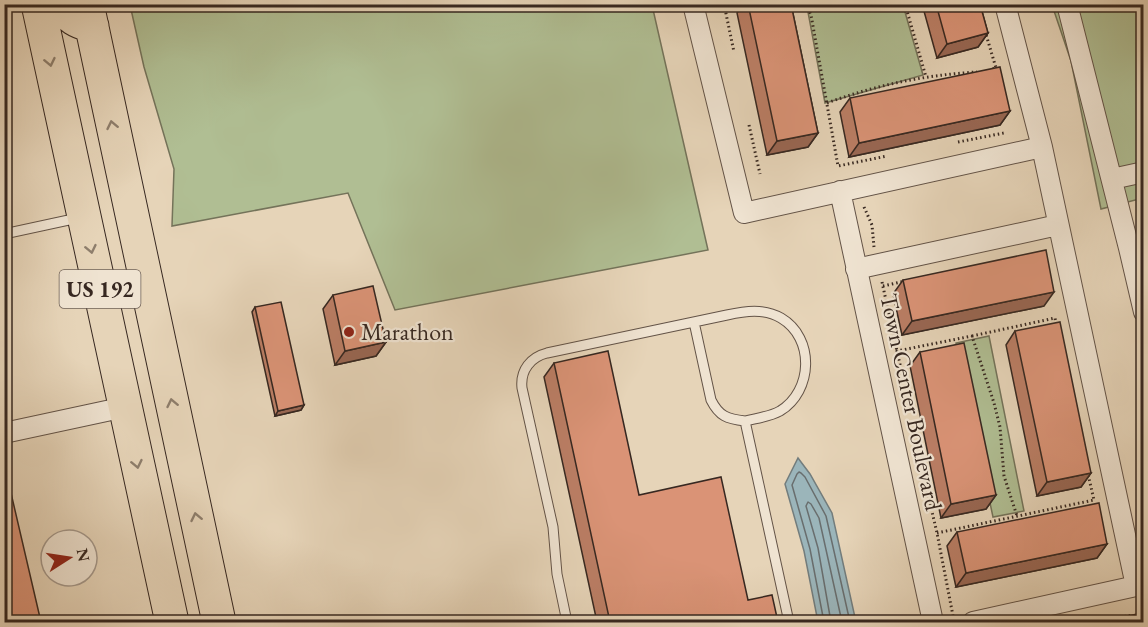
<svg xmlns="http://www.w3.org/2000/svg" width="1148" height="627" viewBox="0 0 1148 627" font-family="'EB Garamond',serif">
<style>
.green{fill:#b0be93;stroke:#74735a;stroke-width:1.5}
.water{fill:#9bb5ba;stroke:#737d7d;stroke-width:1.5}
.lines{fill:none;stroke-linecap:round;stroke-linejoin:round}
.shore{stroke:#696e6e;stroke-width:1.5}
.lane-casing{stroke:#635347;stroke-width:11}
.street-casing{stroke:#635347;stroke-width:22}
.highway-casing{stroke:#372821;stroke-width:35}
.path{stroke:#372821;stroke-width:3;stroke-dasharray:1.5 3;stroke-linecap:butt}
.lane{stroke:#efe3d1;stroke-width:9}
.street{stroke:#efe3d1;stroke-width:20}
.highway{stroke:#e6d4b8;stroke-width:33}
.wall{fill:#bb7e65;stroke:#372821;stroke-width:1.5}
.shaded-wall{fill:#996753;stroke:#372821;stroke-width:1.5}
.building{fill:#da9376;stroke:#372821;stroke-width:1.5}
.oneway{stroke:#8e7e6c}
.poi-dot{fill:#8f2418;stroke:#efe3d1;stroke-width:2}
.labels{text-anchor:middle;stroke-width:4.5;stroke-linejoin:round;paint-order:stroke}
.shield{fill:#efe3d1;stroke:#6e6056;stroke-width:1.5}
.shield-label{font-size:22px;font-weight:bold;fill:#372821}
.poi-label{font-size:24px;fill:#372821;stroke:#efe3d1;text-anchor:start}
.street-label{font-size:24px;fill:#372821;stroke:#efe3d1}
</style>
<rect width="100%" height="100%" fill="#e6d4b8"/>
<filter id="stains"><feTurbulence type="fractalNoise" baseFrequency=".00333" numOctaves="4"/><feColorMatrix values="0 0 0 0 .2 0 0 0 0 .09 0 0 0 0 .02 0 0 0 .5 -.17"/></filter>
<radialGradient id="worn" r=".72"><stop offset=".6" stop-color="#630" stop-opacity="0"/><stop offset="1" stop-color="#630" stop-opacity=".3"/></radialGradient>
<path class="green" d="M130,5H652L708,250L395,310L348,193L172,226L174,169L144,67Z
M802,5H903L923,75L825,103L808,12Z
M1052,5H1143V198L1101,209L1071,61Z
M989,336L1024,511L993,517L956,343Z"/>
<path class="water" d="M798,458L810,474L832,513L856,622H818L804,551L785,484Z"/>
<g class="lines">
<path class="shore" d="M824,622L810,549L792,485L797,474L799,472L801,473L805,477L826,516L850,622
M831,622L818,548L806,506L808,502L811,504L819,518L842,622"/>
<defs>
<path id="lane" d="M4,234L78,218
M694,322L711,400C719,416 727,419 745,421
M567,622L557,574L553,527L522,388C520,370 531,357 547,353L727,315C745,311 764,308 781,318C815,338 813,391 780,411C769,417 757,418 745,421L789,622"/>
<path id="street" d="M693,4L744,213L1042,147
M1067,4L1129,248L1144,312
M1112,179L1144,172
M840,191L933,622
M856,269L1058,225
M4,433L125,407
M973,622L1136,586L1042,147L1005,4"/>
<path id="highway" d="M38,4L172,622
M62,4C68,18 78,22 92,26
M87,4L219,622"/>
</defs>
<use href="#lane" class="lane-casing"/>
<use href="#street" class="street-casing"/>
<use href="#highway" class="highway-casing"/>
<path class="path" d="M724,4L734,52
M806,4L811,15L838,166L887,156
M905,4L926,77
M985,31L996,68L992,69
M827,103C876,85 925,75 977,72
M749,125L760,174
M958,142L1004,133
M864,207L872,225L874,247
M882,282L897,351
M883,286L905,281
M972,336L1055,318L1056,324
M910,409L897,351L972,336L994,403L1000,427L1004,476L1017,516
M924,478L937,533L954,621
M937,533L1094,500L1088,474
M1098,622L1132,615"/>
<use href="#lane" class="lane"/>
<use href="#street" class="street"/>
<use href="#highway" class="highway"/>
</g>
<path class="wall" d="M743,4H791L818,133L808,147L767,155L737,13Z
M922,4H980L988,33L978,47L937,58Z
M850,98L1010,111L1000,125L849,157L840,112Z
M903,280L1044,306L902,335L893,294Z
M333,295L386,342L376,356L335,365L323,309Z
M255,307L304,405L301,410L275,416L252,312Z
M1015,331L1091,473L1081,487L1037,496L1006,345Z
M920,352L996,495L986,509L941,518L910,366Z
M554,363L639,495L748,600L778,622H597L544,377Z
M957,532L1107,544L1097,558L956,587L947,546Z"/>
<path class="shaded-wall" d="M988,33L978,47L937,58L947,44Z
M1010,111L1000,125L849,157L859,143Z
M818,133L808,147L767,155L777,141Z
M1054,292L1044,306L902,335L912,321Z
M386,342L376,356L335,365L345,351Z
M304,405L301,410L275,416L278,411Z
M1091,473L1081,487L1037,496L1047,482Z
M996,495L986,509L941,518L951,504Z
M1107,544L1097,558L956,587L966,573Z"/>
<path class="building" d="M748,4H791L818,133L777,141Z
M936,4H980L988,33L947,44Z
M1000,67L1010,111L859,143L850,98Z
M1046,250L1054,292L912,321L903,280Z
M373,286L386,342L345,351L333,295Z
M281,302L304,405L278,411L255,307Z
M1060,322L1091,473L1047,482L1015,331Z
M964,343L996,495L951,504L920,352Z
M608,351L639,495L721,477L748,600L772,595L778,622H610L554,363Z
M4,463L41,622H4Z
M1099,503L1107,544L966,573L957,532Z
M1143,613V622H1097Z"/>
<defs><path id="oneway-chevron" d="M-2-3.5L2.5 0L-2 3.5" fill="none" stroke-width="1.6" stroke-linecap="round" stroke-linejoin="round" transform="scale(1.5)"/></defs>
<g class="oneway">
<use href="#oneway-chevron" transform="translate(50 62) rotate(78)"/>
<use href="#oneway-chevron" transform="translate(112 125) rotate(-102)"/>
<use href="#oneway-chevron" transform="translate(91 249) rotate(78)"/>
<use href="#oneway-chevron" transform="translate(172 403) rotate(-102)"/>
<use href="#oneway-chevron" transform="translate(137 464) rotate(78)"/>
<use href="#oneway-chevron" transform="translate(196 517) rotate(-102)"/>
</g>
<circle class="poi-dot" cx="349" cy="332" r="6"/>
<g class="labels">
<rect class="shield" x="59.5" y="270" width="81" height="38" rx="4.5"/>
<g class="shield-label">
<text x="100" y="297">US 192</text>
</g>
<g class="poi-label">
<text x="361" y="340">Marathon</text>
</g>
<g class="street-label">
<text transform="translate(911 402) rotate(78)" y="8">Town Center Boulevard</text>
</g>
</g>
<rect width="1148" height="627" fill="none" stroke="#e6d4b8" stroke-width="24"/>
<rect x="6" y="6" width="1136" height="615" fill="none" stroke="#372821" stroke-width="3"/>
<rect x="12" y="12" width="1124" height="603" fill="none" stroke="#372821" stroke-width="1.5"/>
<g transform="translate(69 558) rotate(78)"><circle r="28" fill="#efe3d1" stroke="#a5988b" stroke-width="1.5"/>
<path d="M0-4.5L10 22L0 15L-10 22Z" fill="#8f2418"/>
<text y="-9" font-size="16" font-weight="bold" text-anchor="middle" fill="#372821">N</text>
</g>
<rect width="100%" height="100%" filter="url(#stains)"/>
<rect width="100%" height="100%" fill="url(#worn)"/>
</svg>
